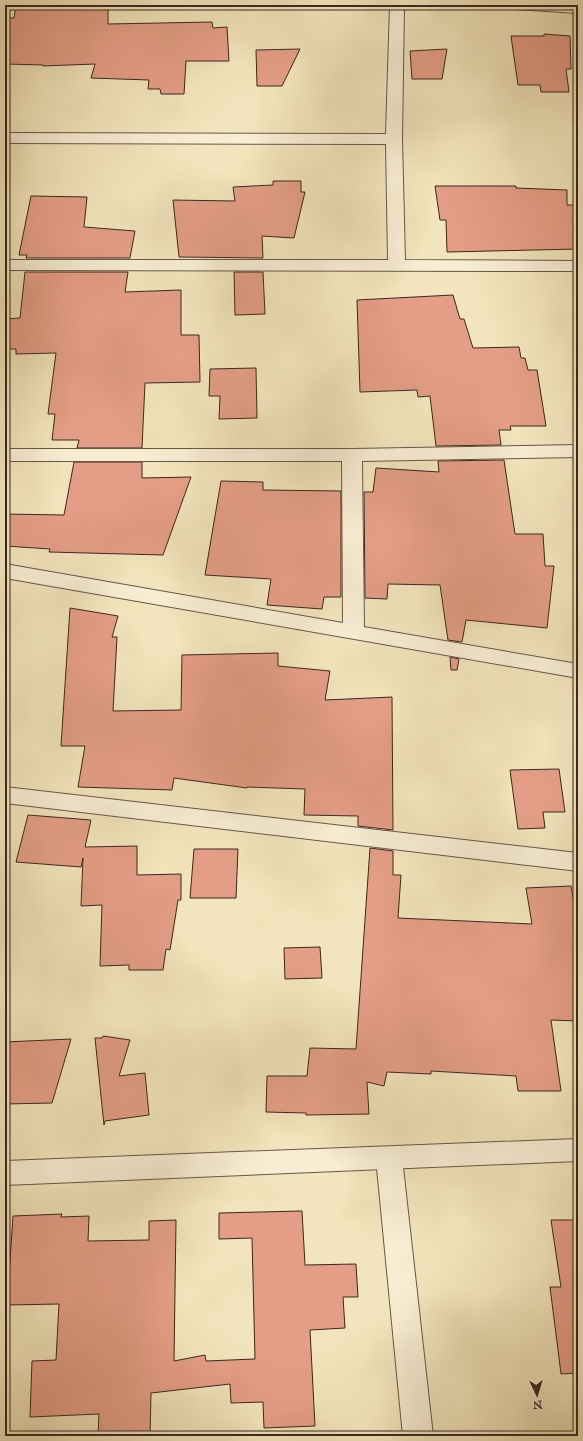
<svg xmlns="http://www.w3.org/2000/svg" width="583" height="1441" viewBox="0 0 583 1441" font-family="'IM FELL Great Primer',serif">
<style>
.building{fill:#e49e87;stroke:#39281e}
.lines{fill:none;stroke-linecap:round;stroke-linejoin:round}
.minor-casing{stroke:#675746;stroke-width:2}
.tertiary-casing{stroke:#675746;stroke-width:2}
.minor{fill:#f7edd3;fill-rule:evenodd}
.tertiary{fill:#f7edd3;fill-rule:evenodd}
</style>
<rect width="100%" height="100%" fill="#f2e4bc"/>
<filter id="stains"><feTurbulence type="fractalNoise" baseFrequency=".005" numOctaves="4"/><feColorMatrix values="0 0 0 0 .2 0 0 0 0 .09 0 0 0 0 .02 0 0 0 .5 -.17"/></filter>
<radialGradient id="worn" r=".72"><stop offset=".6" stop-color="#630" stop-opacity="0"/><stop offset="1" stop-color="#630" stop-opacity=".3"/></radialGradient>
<path class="building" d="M16,5H80L79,8L108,7V24L212,22L213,28L227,27L229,61H186L184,94H161L160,89H148L149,80L91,78L95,64L43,66V65L5,64V38L9,18H14Z
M544,34L570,36L571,69H566L569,92H541L540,85H518L511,36H544Z
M300,49L282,86H257L256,50Z
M447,49L442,79H412L410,51Z
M273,181H301V192H305L294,238L262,236L263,258L179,257L173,200L235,201L233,187L273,185Z
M435,186H516V188L567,190V205H578V249L447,252L446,220H440Z
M31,196L87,197L84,227L135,231L130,258H26L27,255H19Z
M25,272H128L125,292L181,290V335H199L200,382L145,383L142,448H77L79,440H52L55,414H48L56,353L16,354V349H5V319L20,318Z
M234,272H263L265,314L235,315Z
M453,295L460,319H464L473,348L519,347L521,358H525L528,370H537L546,426H510L511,430H499L501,445L436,446L430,396L418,397L417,390L360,392L357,300Z
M256,368L257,418L219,419L220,396H209L210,369Z
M504,460L515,534H543L545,566H554L547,628L466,620L462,642L448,640L440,585L388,584L387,599L365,598L364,492H373L376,468L439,472L438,461Z
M74,462H142V478L191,477L163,555L49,552L50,549L5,546V514L64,515Z
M221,481L263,482V490L341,491V597H324L322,609L267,605L271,579L205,575Z
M70,608L118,616L112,637H117L113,711L181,710L182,655L278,653V666L330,671L325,700L392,697L393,830L358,826V816L304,815L305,789L247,787V788L174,778L172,790L78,787L85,746H61Z
M450,657L459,659L457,670H451Z
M559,769L565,812H543L545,828L518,829L510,770Z
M28,815L91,820L85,847L137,846V875L181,874V900H178L170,950L166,949L163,970H129V965L100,966L102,905L81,906L83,858L81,867L16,862Z
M370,848L393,851V875H401L398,918L532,924L526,888L571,886L578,925V1021L551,1020L561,1091H518L516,1076L431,1071V1074L387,1072L384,1086L367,1082L369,1114L306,1115V1113L266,1112L267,1076H307L310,1048L356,1049Z
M194,849H238L236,898H190Z
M320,947L322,978L285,979L284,948Z
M103,1036L130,1040L119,1076L145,1073L149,1115L105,1121L104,1125L95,1038H102Z
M71,1039L52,1103L5,1104V1042Z
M302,1211L305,1265L356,1264L358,1297H343L345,1328L310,1330L315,1426L264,1428L263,1402L231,1403L230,1384L151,1393L150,1436H98L99,1414L30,1417L32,1361L56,1360L59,1304L7,1305L13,1216L62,1214L61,1217L89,1216L88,1241L149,1240V1221L176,1220L174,1361L205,1355L206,1361L255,1359L252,1238L219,1239V1213Z
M551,1220H578V1373L561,1374L550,1287H561Z"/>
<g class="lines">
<defs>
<path id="minor" d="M390,5H404L402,139L405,260L578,261V271L5,270V260H388L386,144L5,143V133L386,134Z
M508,5H578V13L515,9L510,8Z
M578,445V457L362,461L364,627L578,664V678L5,578V564L343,623L342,461H5V449H352Z
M5,787L578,853V871L5,803Z
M389,1147L398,1150L402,1158L433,1436H403L376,1158L380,1150Z"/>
<path id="tertiary" d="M578,1139V1161L5,1185V1161Z"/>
</defs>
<use href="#minor" class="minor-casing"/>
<use href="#tertiary" class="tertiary-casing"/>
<use href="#minor" class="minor"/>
<use href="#tertiary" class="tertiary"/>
</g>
<rect width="583" height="1441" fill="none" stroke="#f2e4bc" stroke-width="20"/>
<rect x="6" y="6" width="571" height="1429" fill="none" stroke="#39281e" stroke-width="2"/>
<rect x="10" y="10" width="563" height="1421" fill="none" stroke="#39281e"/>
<g transform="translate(537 1395) rotate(176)" stroke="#f7edd3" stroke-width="3" paint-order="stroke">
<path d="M0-3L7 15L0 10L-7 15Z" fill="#39281e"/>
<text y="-6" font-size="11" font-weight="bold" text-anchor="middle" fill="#39281e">N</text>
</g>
<rect width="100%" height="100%" filter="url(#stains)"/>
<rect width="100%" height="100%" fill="url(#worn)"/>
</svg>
